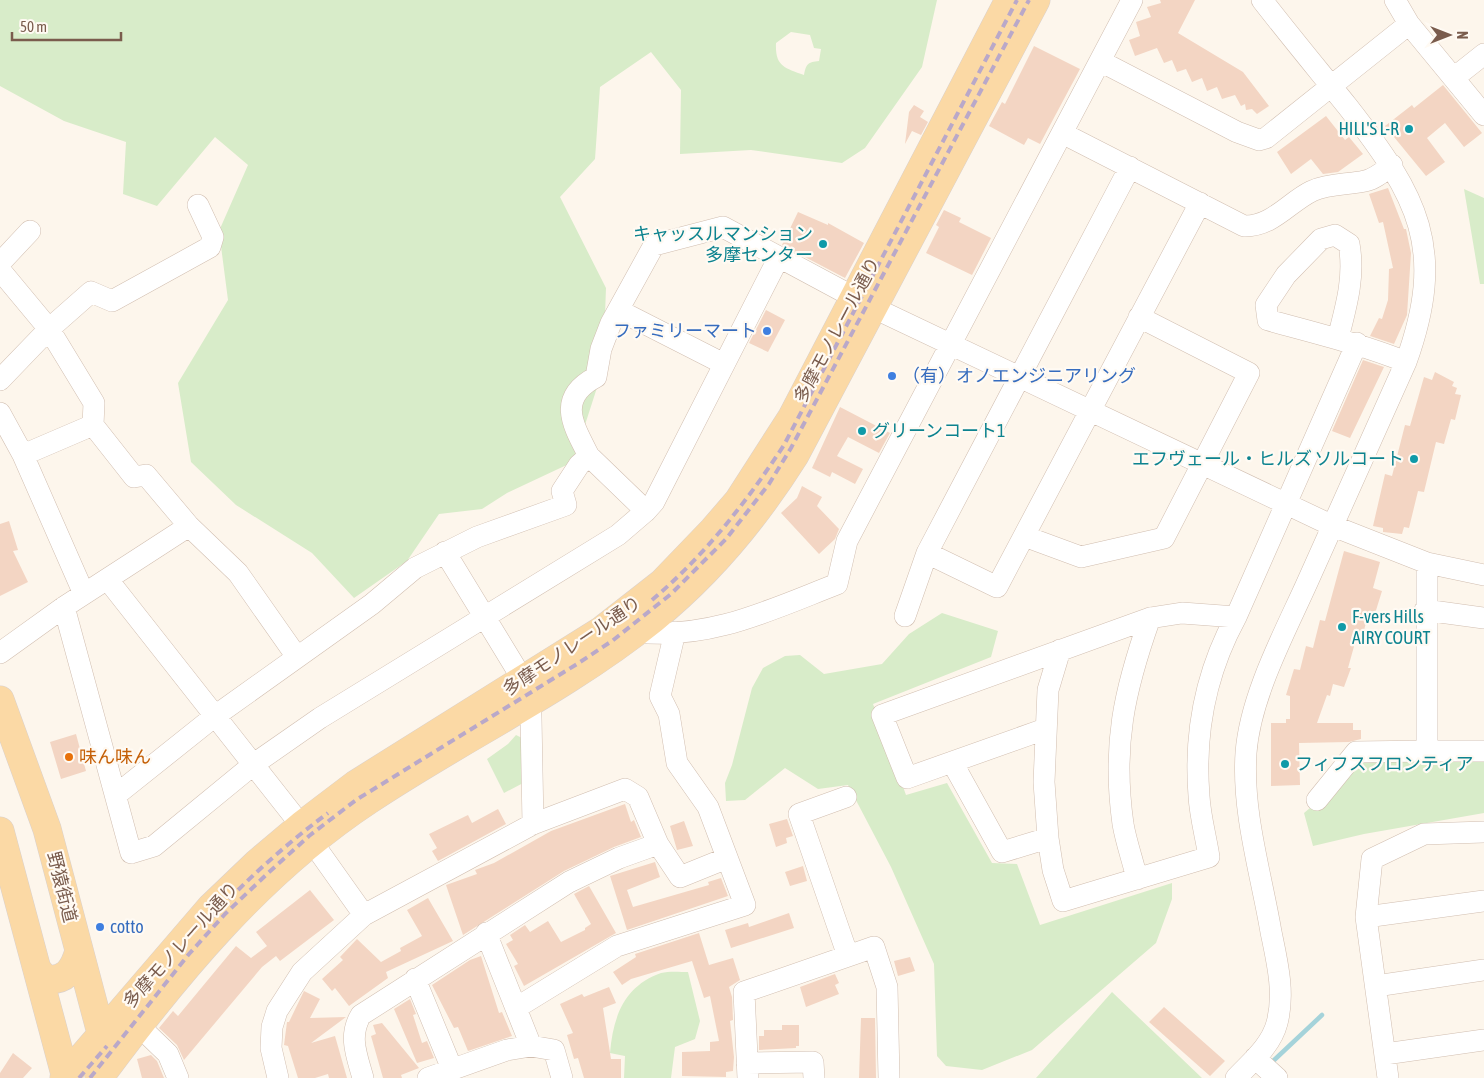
<svg xmlns="http://www.w3.org/2000/svg" width="1484" height="1078" viewBox="0 0 1484 1078" font-family="'Asap Condensed','Noto Sans JP',sans-serif">
<style>
.green{fill:#d8ecc9;fill-rule:evenodd}
.lines{fill:none;stroke-linecap:round;stroke-linejoin:round}
.stream{stroke:#a5d3da;stroke-width:4.5}
.building{fill:#f3d5c3}
.minor-casing{stroke:#d1beb0;stroke-width:22}
.major-casing{stroke:#dad1cd;stroke-width:29}
.minor{stroke:#fff;stroke-width:21}
.major{stroke:#fbd9a5;stroke-width:28}
.rail{stroke:#b9a8c9;stroke-width:4;stroke-dasharray:8 5;stroke-linecap:butt}
.culture-dot{fill:#0f9aa8;stroke:#fffaf3;stroke-width:2}
.shop-dot{fill:#3f7fe0;stroke:#fffaf3;stroke-width:2}
.food-dot{fill:#e8710a;stroke:#fffaf3;stroke-width:2}
.labels{text-anchor:middle;stroke-width:4.5;stroke-linejoin:round;paint-order:stroke}
.culture-label{font-size:18px;fill:#0d838f;stroke:#fffaf3;text-anchor:end}
.street-label{font-size:18px;fill:#7a5c4d;stroke:#fffaf3}
.shop-label{font-size:18px;fill:#366cbe;stroke:#fffaf3;text-anchor:start}
.food-label{font-size:18px;fill:#c56008;stroke:#fffaf3;text-anchor:start}
</style>
<rect width="100%" height="100%" fill="#fdf6ec"/>
<path class="green" d="M0,0H937L922,67L865,148L842,163L751,150L680,154L681,90L651,52L600,87L595,159L560,197L606,288L603,369L573,462L507,493L482,509L439,514L407,561L354,598L312,553L236,505L191,462L178,383L228,300L219,231L248,165L215,137L157,206L123,194L126,142L64,121L0,86ZM791,32L810,35L814,48L821,49L819,61C808,62 806,64 804,75C784,68 775,66 776,43Z
M1464,189L1484,198V284H1480Z
M942,613L998,631L991,657L873,704L906,795L947,783L992,863L1017,864L1040,925L1172,883V899L1156,943L1032,1050L982,1070L946,1066L937,1056L934,964L891,867L848,785L818,789L785,768L745,800L726,801L725,783L732,765L752,688L763,668L785,656L800,655L824,674L882,664L909,634Z
M516,735L524,739L525,782L504,793L487,759L508,744Z
M1370,754L1484,756V813L1364,834L1313,846L1304,813L1342,781Z
M688,972L700,1021L695,1039L675,1047L671,1078H624L625,1056L610,1053C613,1017 624,986 661,973C669,971 680,972 688,972Z
M1112,992L1202,1078H1036Z"/>
<g class="lines">
<path class="stream" d="M1271,1063L1322,1015"/>
</g>
<path class="building" d="M1160,0H1195L1178,33L1243,72L1269,106L1257,114L1252,109L1246,110L1245,104L1241,106L1235,95L1222,99L1217,87L1207,91L1202,78L1192,82L1186,69L1177,72L1172,60L1164,63L1157,48L1135,56L1129,40L1140,36L1136,22L1151,17L1147,7L1161,3Z
M1034,46L1080,69L1040,144L1028,138L1024,145L989,126L1002,102L1005,104Z
M1443,85L1482,133L1464,147L1445,123L1427,138L1445,162L1426,176L1385,126L1412,105L1414,108Z
M914,105L924,111L920,117L928,122L921,135L912,131L905,144L909,112Z
M1326,116L1345,140L1349,137L1363,154L1338,172L1323,174L1311,159L1291,174L1277,152Z
M1388,188L1404,229H1406L1411,253L1407,315L1394,344L1370,336L1379,318L1382,319L1388,300L1389,269L1393,268L1383,222L1379,223L1369,194Z
M944,210L961,218L959,222L991,238L972,275L926,253L939,227L936,225Z
M798,212L828,225V223L864,243L845,278L782,245Z
M766,310L785,320L768,352L749,343Z
M1363,360L1384,367L1350,438L1332,431Z
M1435,372L1454,382L1452,386L1457,388L1455,394L1461,395L1455,420L1451,419L1444,444L1436,442L1424,492L1418,491L1409,528L1404,527L1402,534L1383,532V528L1373,526L1385,474L1392,476L1405,425L1410,426L1424,377L1432,380Z
M840,407L890,433L879,453L848,437L837,456L863,469L855,484L832,472L830,477L812,468Z
M802,486L822,497L817,506L839,529L835,539L819,554L781,513L797,498Z
M9,521L18,550L13,551L28,582L0,596V524Z
M1344,551L1380,562L1373,588L1382,591L1373,620L1367,619L1363,634L1358,632L1348,668H1351L1344,687L1333,684L1330,696L1327,695L1317,723H1353V730H1361V739L1349,742L1299,743L1300,785L1271,786V723H1286V719H1290V696L1286,695L1294,669L1300,670L1306,646L1313,648L1320,620L1325,621Z
M76,734L86,771L61,779L50,742Z
M625,804L631,822L634,820L641,837L614,847L564,871L463,935L446,885L477,874L475,870L494,863L551,831Z
M498,809L506,824L438,861L432,851L437,848L429,834L468,815L472,823Z
M787,819L793,836L786,838L787,843L776,847L769,824Z
M684,821L693,846L677,850L670,826Z
M655,862L660,877L627,890L633,907L709,885L708,882L721,878L728,896L627,930L610,876Z
M803,866L807,881L790,886L785,872Z
M589,886L616,933L524,986L514,966L518,964L506,944L513,940L510,935L525,925L530,932L548,921L561,942L585,930V928L591,924L574,894Z
M310,890L334,920L280,961L276,956L262,967L184,1060L177,1045L159,1028L173,1011L178,1016L236,946L251,958L267,946L256,932Z
M428,898L453,941L386,972L388,978L349,1006L335,988L332,991L322,979L343,960L340,957L357,939L381,962L401,951L400,948L422,936L407,910Z
M789,913L794,928L731,948L725,930L748,923L749,927Z
M699,933L709,965L733,958L740,980L729,987L732,997L733,1020L730,1021L734,1057L733,1071L726,1072V1077L682,1076V1052L710,1051V1042L719,1041L710,996L704,998L692,961L631,979L622,985L613,972L636,957L635,954Z
M481,956L499,1013L502,1012L512,1036L468,1051L458,1027L454,1028L432,985L470,960Z
M910,957L915,971L898,976L894,961Z
M835,974L839,983L835,985L839,994L806,1007L800,987Z
M609,987L616,1003L603,1008L611,1059H621V1078H584L578,1058L574,1059L567,1035L573,1033L560,1004L582,994L584,997Z
M304,991L320,999L310,1018L346,1017L311,1043L335,1036L347,1078H329L328,1074L315,1078H298L288,1046L284,1045L287,1022H289Z
M410,999L416,1014L413,1015L422,1043L427,1041L434,1058L417,1063L394,1009Z
M1164,1007L1225,1061L1210,1076L1149,1022Z
M861,1018H875L876,1078H859Z
M382,1023L419,1068L401,1075L402,1078H383L371,1036L376,1034L373,1025Z
M782,1025H799V1046H796V1048L759,1050V1036H764V1030H782Z
M13,1053L32,1068L23,1078H0V1073Z
M151,1055L157,1061L164,1078H142L137,1059Z"/>
<g class="lines">
<defs>
<path id="minor" d="M1395,0L1409,24L1484,115
M1100,61L1237,132L1259,140L1266,138L1409,24
M1455,77L1484,54
M1062,133L1244,226C1272,227 1289,202 1312,191C1330,183 1347,185 1365,181C1375,179 1384,171 1392,165
M0,263L30,231
M0,270L49,329L94,403L93,425L134,477L146,475L189,526L238,573L297,657
M620,311L724,364
M1338,338C1346,307 1355,277 1349,244L1335,235L1321,239L1286,275L1266,305L1268,320C1315,333 1361,344 1406,362
M0,380L49,329L91,292L112,301L210,247L213,237L198,205
M0,413L23,455L84,594
M23,455L93,425
M589,456C573,425 556,398 596,377L601,349L611,323L654,245L723,227L874,308L1333,526L1427,563L1484,575
M1024,536L1081,557L1164,538L1249,373L1139,317
M445,552L523,680L530,702L531,718L533,824
M927,553L1130,167
M1427,563V751H1484
M108,580L293,815L364,915
M64,607L131,853L154,846L254,764L320,718L618,535L646,511L654,502L779,257
M1425,610L1484,618
M905,616L927,553L997,587L1200,203
M636,632C710,640 770,610 837,584L847,541L1132,0
M1060,650L1048,690L1044,782L1048,838L1053,870L1063,901L1209,857C1206,837 1200,816 1199,796C1194,733 1206,672 1236,617L1357,343
M0,653L64,607L189,526
M1045,729L907,778L882,715L1150,618L1182,613L1236,617
M952,762L1002,852L1048,838
M116,795L215,716L372,604L415,568L477,537L566,505L562,491L579,465L589,456L646,511
M846,797L799,814L848,956
M1317,800L1356,752L1427,751
M1137,879C1133,861 1126,842 1123,824C1112,746 1124,691 1150,618
M1366,917L1484,901
M486,933L531,1046
M415,979L452,1069
M1376,986L1484,970
M516,1008L617,946L745,905L708,807L677,763L669,714L660,696L675,632
M139,1026L168,1054L178,1078
M1385,1054L1484,1040
M1255,1058L1277,1078
M747,1063L813,1062L814,1078
M278,1078L271,1048L272,1027L277,1011L302,972L364,915L533,824L625,789L638,797L658,844L680,877L727,858
M363,1078C357,1056 348,1036 361,1015L569,882L619,858L658,844
M428,1078L507,1050L531,1046L554,1050L562,1078
M748,1078L744,992L874,947L887,987L889,1078
M1236,1078C1251,1062 1271,1046 1277,1023C1285,993 1277,961 1271,932C1261,873 1242,813 1246,753C1250,697 1284,634 1307,583C1340,509 1373,435 1406,362C1447,248 1418,197 1348,107C1319,71 1290,36 1262,0
M1388,1078L1366,917L1372,859L1424,834L1484,832"/>
<path id="major" d="M0,700L47,829L105,1048
M0,831L66,1078
M37,969L45,979C66,982 74,969 79,951
M64,1078L211,907L257,863L302,825L356,784L602,630L662,583L713,530L738,501L792,417L1009,0
M99,1078C176,974 260,872 369,800C462,738 566,689 653,619C711,572 756,517 795,455L1036,0"/>
</defs>
<use href="#minor" class="minor-casing"/>
<use href="#major" class="major-casing"/>
<use href="#minor" class="minor"/>
<use href="#major" class="major"/>
<path class="rail" d="M652,600C704,556 746,503 784,445L1017,0
M211,918C246,880 286,844 328,813
M79,1078L107,1046
M90,1078L189,954L225,914L267,874L309,836L356,800L577,664L612,641L671,594L726,539L769,484L791,448L1029,0"/>
</g>
<g class="culture-dot">
<circle cx="1409" cy="129" r="5"/>
<circle cx="823" cy="244" r="5"/>
<circle cx="862" cy="431" r="5"/>
<circle cx="1414" cy="459" r="5"/>
<circle cx="1342" cy="627" r="5"/>
<circle cx="1285" cy="764" r="5"/>
</g>
<g class="shop-dot">
<circle cx="767" cy="331" r="5"/>
<circle cx="892" cy="376" r="5"/>
<circle cx="100" cy="927" r="5"/>
</g>
<circle class="food-dot" cx="69" cy="757" r="5"/>
<g class="labels">
<g class="culture-label">
<text x="1399" y="135">HILL'S L-R</text>
<text x="813" y="240">キャッスルマンション<tspan x="813" dy="21">多摩センター</tspan></text>
<text x="872" y="437" text-anchor="start">グリーンコート1</text>
<text x="1404" y="465">エフヴェール・ヒルズ ソルコート</text>
<text x="1352" y="623" text-anchor="start">F-vers Hills<tspan x="1352" dy="21">AIRY COURT</tspan></text>
<text x="1295" y="770" text-anchor="start">フィフスフロンティア</text>
</g>
<g class="street-label">
<text transform="translate(837 330) rotate(-62)" y="6">多摩モノレール通り</text>
<text transform="translate(572 646) rotate(-34)" y="6">多摩モノレール通り</text>
<text transform="translate(62 887) rotate(76)" y="6">野猿街道</text>
<text transform="translate(181 945) rotate(-48)" y="6">多摩モノレール通り</text>
</g>
<g class="shop-label">
<text x="757" y="337" text-anchor="end">ファミリーマート</text>
<text x="902" y="382">（有）オノエンジニアリング</text>
<text x="110" y="933">cotto</text>
</g>
<g class="food-label">
<text x="79" y="763">味ん味ん</text>
</g>
</g>
<g transform="translate(1449 35) rotate(90)" stroke="#fffaf3" stroke-width="4" paint-order="stroke">
<path d="M0-4L9 19L0 12L-9 19Z" fill="#7a5c4d"/>
<text y="-8" font-size="14" font-weight="bold" text-anchor="middle" fill="#7a5c4d">N</text>
</g>
<path d="M12 32v8h109v-8" fill="none" stroke="#7a5c4d" stroke-width="2.5"/>
<text x="20" y="32" font-size="15" fill="#7a5c4d" stroke="#fffaf3" stroke-width="4" paint-order="stroke">50 m</text>
</svg>
